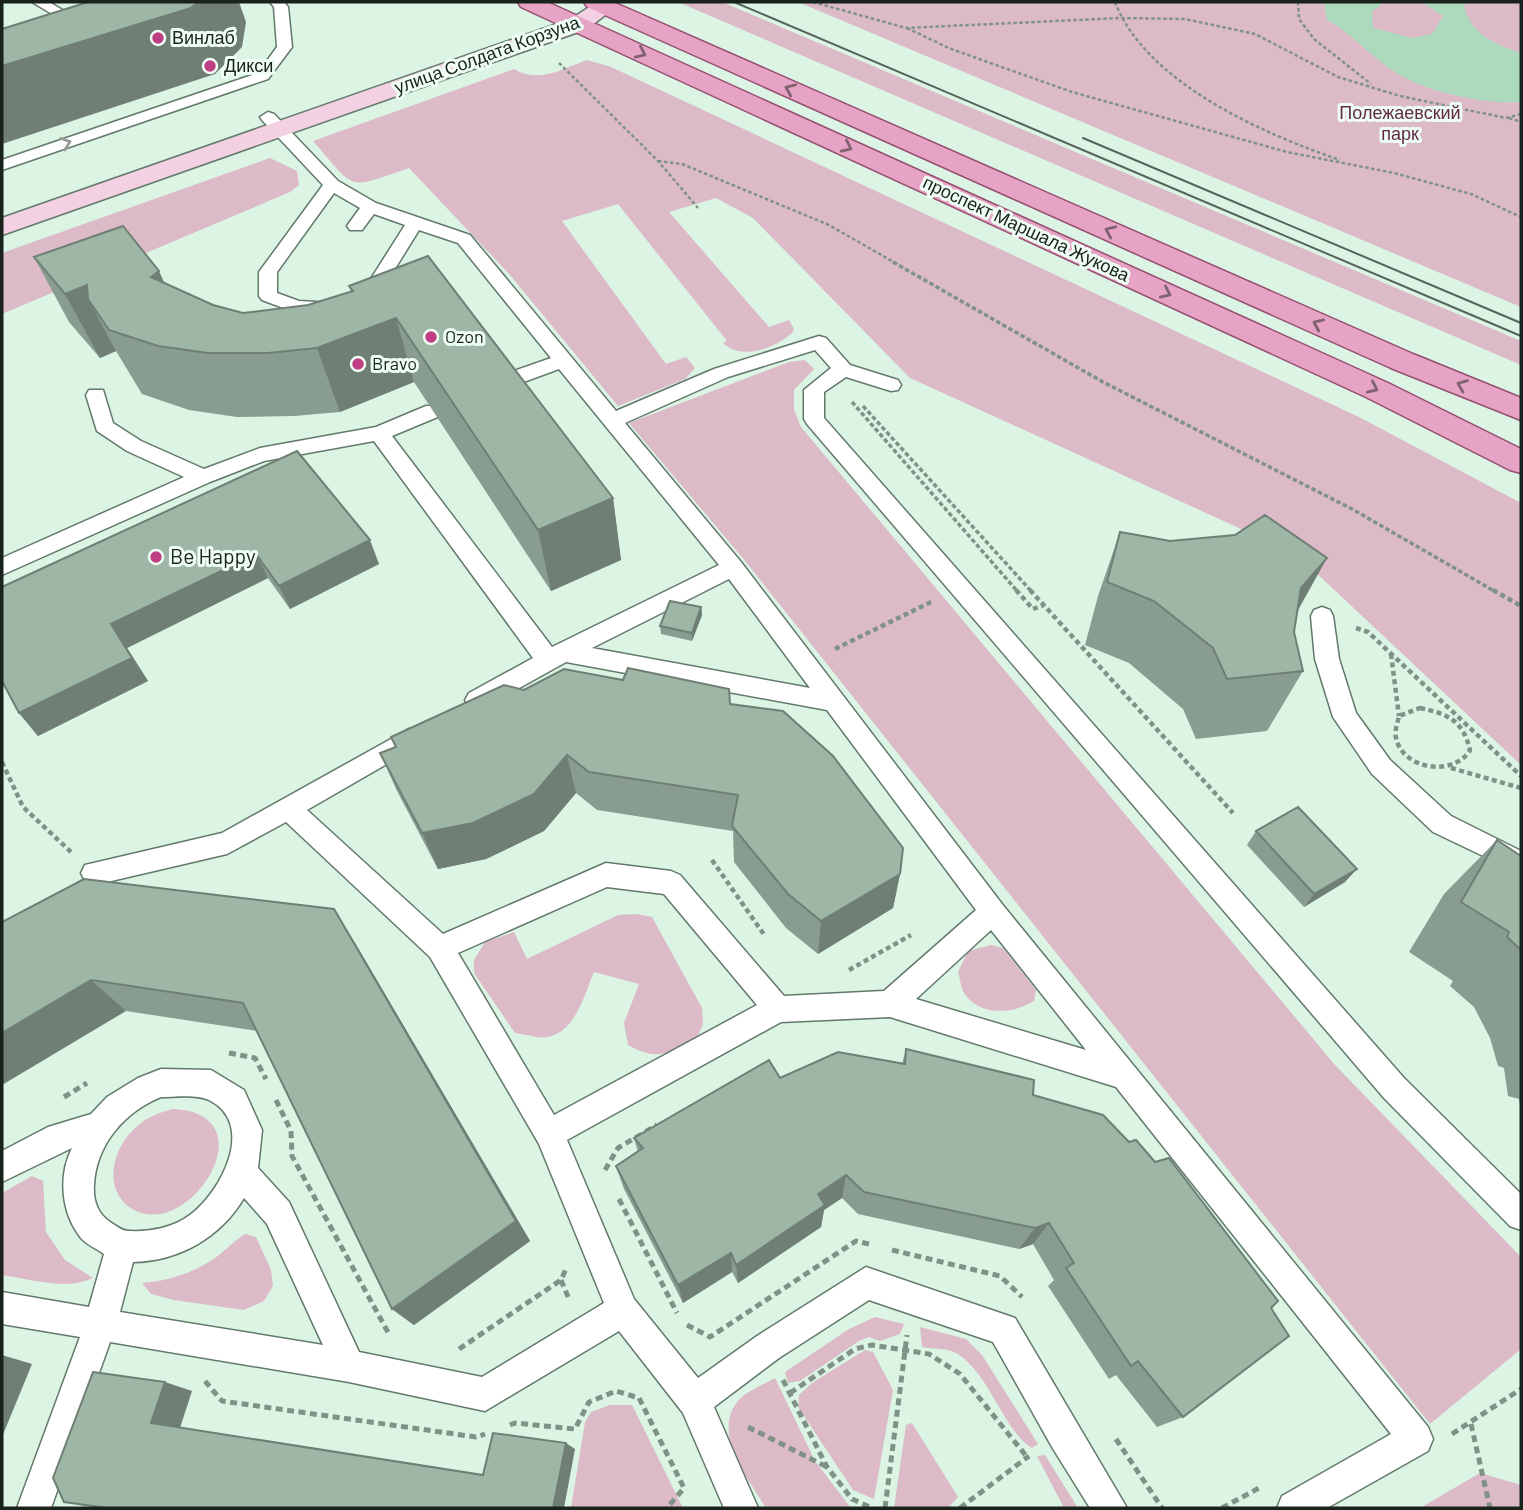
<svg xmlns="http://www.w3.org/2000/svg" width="1523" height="1510" viewBox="0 0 1523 1510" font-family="Barlow,sans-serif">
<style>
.green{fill:#dcbac8}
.water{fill:#add9bc}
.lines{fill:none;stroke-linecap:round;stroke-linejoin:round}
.lane-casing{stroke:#63796b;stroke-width:3}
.secondary-casing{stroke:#63796b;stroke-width:3}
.primary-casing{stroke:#944e70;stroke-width:3}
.path-far3{stroke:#809286;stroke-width:2.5;stroke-dasharray:3.5 2.5;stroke-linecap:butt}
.path-far2{stroke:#809286;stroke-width:3.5;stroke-dasharray:4.5 2.5;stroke-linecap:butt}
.path-far1{stroke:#809286;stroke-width:4.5;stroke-dasharray:5 3.5;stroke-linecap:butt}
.path{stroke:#809286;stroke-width:5;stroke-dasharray:7 4.5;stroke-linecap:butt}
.lane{fill:#fff;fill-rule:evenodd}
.secondary{fill:#f3d1e2;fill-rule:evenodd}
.primary{fill:#e7a3c5;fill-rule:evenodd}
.tram{stroke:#55635a;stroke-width:2}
.wall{fill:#889d8f}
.shaded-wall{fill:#6f7f74}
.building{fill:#9eb6a6;stroke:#6f7f74;stroke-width:2}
.oneway{stroke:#806270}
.oneway2{stroke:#989c99}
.poi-dot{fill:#c03e84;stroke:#effef4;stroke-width:2.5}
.labels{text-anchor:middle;stroke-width:6;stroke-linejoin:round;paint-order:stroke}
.far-poi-label{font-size:18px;fill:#19221c;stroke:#effef4;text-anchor:start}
.far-street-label{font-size:18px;fill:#19221c;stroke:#effef4}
.far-park-label{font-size:18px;fill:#632a46;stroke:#effef4}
.poi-label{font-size:21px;fill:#19221c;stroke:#effef4;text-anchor:start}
</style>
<rect width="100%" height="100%" fill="#dbf4e3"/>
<path class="green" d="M678,2H722L1521,341V365Z
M798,2H1521V307Z
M587,60L611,67L1359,417L1521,503V765L1296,554L910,378L753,218L716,198L669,212L769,327L789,320L794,329L792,333C775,348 742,361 723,343L727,341L618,204L562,221L666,364L686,357L695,368L685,379L618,406L510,275L409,168C345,190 357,191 313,141L514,69C539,84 562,69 587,60Z
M270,158L297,171L299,185L290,192L2,314V253Z
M805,360L814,369L794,390V410L801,427L1335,1065L1521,1257V1349L1430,1424L746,562L629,423L789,362Z
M636,914L652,917L702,1008L703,1024L697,1038C668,1053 658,1062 628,1045L624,1023L639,984L594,972C584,995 576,1031 548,1037C539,1039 525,1034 515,1033L474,973V960L485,942L514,932L527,959L618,915Z
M991,945L1003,948L1036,990L1034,1001C1013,1014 980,1017 964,993C961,988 960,978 958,972L968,951Z
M173,1109C270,1113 191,1240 134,1210C102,1192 111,1150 135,1128C146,1117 159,1113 173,1109Z
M32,1176L43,1181L46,1232L65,1260L93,1278C66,1291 31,1279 2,1275V1193Z
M245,1234L256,1237L271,1270L273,1286L264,1301L244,1310L174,1300L151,1294L142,1283C168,1281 193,1273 215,1258C225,1251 234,1241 245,1234Z
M875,1317L904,1324L900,1334L880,1341L869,1337L859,1341L800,1381L788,1383L785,1372L849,1329Z
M920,1327L966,1339L982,1355L1038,1444L1032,1448C1004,1432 988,1369 954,1352C946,1348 931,1349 922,1347Z
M865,1350L873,1352L893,1390L874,1499L853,1490L798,1407L799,1395L812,1383Z
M775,1378L815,1461L851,1508H766C749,1479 711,1434 738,1401C746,1391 765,1384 775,1378Z
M610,1405H632L683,1508H571L585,1422L591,1412Z
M912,1423L958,1497L948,1508H894L906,1425Z
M1045,1455L1078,1508H1064L1037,1456Z
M1480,1473L1521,1485V1508H1420Z"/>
<path class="water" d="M1324,2H1384L1372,12L1373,28L1413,38L1432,34L1443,16L1422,2H1468L1464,5C1469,33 1496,45 1521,53V102C1489,105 1434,93 1405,78C1376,63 1356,36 1327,20Z"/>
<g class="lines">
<defs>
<path id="lane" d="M32,2H49L91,27L89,30H79Z
M270,2H284L288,7L292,47L268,79L2,170V160L258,73L277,47L274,7Z
M268,112L274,114L338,181L376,203L470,235L616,411L714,369L819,336L826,338L850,365L898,380L901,385L898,390L891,391L846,377L824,392V418L1404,1078L1521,1194V1230L1510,1226L1384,1098L807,424L804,419V390L831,368L815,350L728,377L625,423L741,562L1002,904L1428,1427L1433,1439L1428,1451L1327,1508H1277L1282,1496L1391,1434L1116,1087L890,1017L781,1022L567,1140L634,1299L698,1378L757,1336L866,1267L1015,1318L1127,1508H1090L1052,1447L993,1342L869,1300L779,1358L714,1407L758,1508H724L683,1413L619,1331L485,1411L349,1382L110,1342L51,1508H17L80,1337L2,1324V1292L89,1307L104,1254C97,1249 86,1244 81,1238C61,1213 58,1176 72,1148L2,1182V1151L48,1127L91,1114L107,1097L138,1078L161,1069L211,1070L244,1090L262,1130L258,1168L289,1202L359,1352L482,1377L604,1303L539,1144L430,957L286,822L227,854L94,885L85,881L81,873L85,865L222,833L409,729L418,732L421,739L418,746L307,810L443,934L606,863L671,871L680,875L784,996L884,991L976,910L827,710L566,662L485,707L477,710L469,707L465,700L469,693L533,658L374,441L264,461L210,482L2,575V558L184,477L127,451L97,431L86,395L89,390H103L113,423L141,441L204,469L260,448L376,427L426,406H440L443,411L440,416L392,436L552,647L719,565L559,369L499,391H485L482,386L485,381L551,358L458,243L419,230L380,293L361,301L355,299L352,295L367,285L405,225L374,214L362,230H350L347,226L360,208L334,193L277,272V293L299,301L334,303L336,307L334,311L297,313L262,300L259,296V272L323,185L262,120L260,117ZM729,579L810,688L592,648ZM607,887L664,894L757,1005L554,1115L458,953ZM991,930L1086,1050L916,999ZM161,1097C174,1097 197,1094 209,1100C257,1124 221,1192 190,1215C173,1228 149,1232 129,1231C122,1231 116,1226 110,1222C97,1213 93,1200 94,1185C96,1145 124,1112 161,1097ZM244,1198L267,1224L323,1345L120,1312L133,1262C179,1261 220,1238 244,1198Z
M1322,607L1330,610L1333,616L1339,659L1356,713L1390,760L1451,816L1521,851V874L1433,832L1372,774L1333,717L1315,659L1311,616L1314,610Z"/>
<path id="secondary" d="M597,2H614L617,6L587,29L2,235V218L571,19Z"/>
<path id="primary" d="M518,2H547L1388,383L1521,449V473L1510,470L1366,397L521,7Z
M584,2H613L1413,354L1521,398V420L1391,368L587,7Z"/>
</defs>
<use href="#lane" class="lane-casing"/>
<use href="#secondary" class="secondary-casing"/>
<use href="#primary" class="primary-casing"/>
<path class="path-far3" d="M813,2L906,28L1120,18L1185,19L1255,34L1338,77L1400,96L1506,118L1521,114
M1115,2C1146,83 1264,134 1340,160
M1298,2L1299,19L1314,39L1371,84
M907,28L951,49L1072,92L1287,152L1394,173L1471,194L1521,217
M559,63L658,161L698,208
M1509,118L1521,122
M658,161L682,164L829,225L897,264"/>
<path class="path-far2" d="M893,262L1103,382L1352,509L1496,592
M852,402L1018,592
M863,406L1032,592"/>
<path class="path-far1" d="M1016,590L1033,609L1044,605
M1030,590L1233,813
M1493,590L1521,606
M1356,628L1368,632L1521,776
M835,649L931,602
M1391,654L1399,716
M1420,708C1449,714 1463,721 1470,750C1454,777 1403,770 1396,738C1394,731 1398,722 1399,716Z
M2,762L23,807L71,852
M1451,768L1521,788
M712,860L765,936
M849,970L911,935"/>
<path class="path" d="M229,1053L255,1058L266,1079
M64,1097L87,1083
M276,1100L291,1131L292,1156L390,1336
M605,1170L618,1148L657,1125
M619,1199L677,1313
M892,1250L1000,1276L1022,1297
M561,1280L569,1299
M687,1325L710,1337L856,1241L873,1245
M459,1349L561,1280L566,1269
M783,1380L827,1467L852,1499L872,1508
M205,1381L222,1401L476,1437L485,1434
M790,1393L855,1349L872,1345L929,1354L960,1374L1027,1457
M1471,1424L1490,1508
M510,1425L515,1423L575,1429L589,1402L616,1391L639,1398L684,1488L667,1508
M748,1427L827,1467
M1452,1434L1521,1389
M1116,1439L1162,1508
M885,1508L907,1335
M960,1508L1029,1456
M1222,1508L1261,1487"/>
<use href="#lane" class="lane"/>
<use href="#secondary" class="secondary"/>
<use href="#primary" class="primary"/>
<path class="tram" d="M734,2L1521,336
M1083,138L1521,323"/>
</g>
<path class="wall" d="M428,256L613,498L621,560L551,591L414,382L340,412L294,416L237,417L189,410L142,394L116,351L100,358L69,322L34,257L164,282L213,305L243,313L308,305L351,292L349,286Z
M297,451L379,564L290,609L268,578L127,648L148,681L38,736L19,713Z
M1120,532L1298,610L1294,632L1303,671L1267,731L1196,739L1183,709L1129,663L1085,645L1098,596Z
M701,607L702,615L692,641L661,634L660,626Z
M524,690L730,704L900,874L893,908L818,954L786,928L734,862L733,831L597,810L576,793L544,831L486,859L438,869L397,791L380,753Z
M1256,831L1345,882L1304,907L1247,845Z
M1497,840L1521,856V1112L1519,1099L1508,1096L1504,1068L1498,1066L1490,1038L1474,1007L1450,986L1453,981L1409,952L1444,894Z
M2,922L355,943L530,1241L414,1325L392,1309L257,1031L126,1011Z
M906,1049L1033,1095L1271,1308L1183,1417L1157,1427L1116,1375L1109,1379L1048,1286L1054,1280L1033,1244L1019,1249L858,1214L842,1198L824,1210L821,1227L738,1283L732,1272L683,1303L624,1189L616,1166L638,1152L634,1138L780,1078L902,1064Z"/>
<path class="shaded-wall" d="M198,2H239L246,22L242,47L215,74L2,144V66Z
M159,271L188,336L151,277Z
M87,285L88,299L116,351L100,358L65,294Z
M396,318L414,382L340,412L317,348Z
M613,498L621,560L551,591L538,530Z
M370,540L379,564L290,609L279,586Z
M256,554L268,578L127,648L148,681L38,736L19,713L111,624Z
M1327,558L1292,621L1301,588Z
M701,607L702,615L692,641V633Z
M567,755L576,793L544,831L486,859L438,869L422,833Z
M1357,869L1345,882L1304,907L1314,894Z
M900,874L893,908L818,954L821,921Z
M334,909L355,943L530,1241L414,1325L392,1309Z
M91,980L126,1011L2,1085V1033Z
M846,1175L842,1198L824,1210L821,1227L738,1283L736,1265L818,1194Z
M1049,1223L1033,1244L1019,1249L1035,1228Z
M731,1253L732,1272L683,1303L678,1285Z
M2,1355L32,1364L2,1437Z
M165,1382L192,1391L179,1431L151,1423Z
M566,1443L575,1449L564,1508H553Z"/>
<path class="building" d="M88,2H198L191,8L2,66V29Z
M123,226L159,271L151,277L213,305L243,313L308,305L353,291L349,286L428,256L613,498L538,530L396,318L317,348L268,353H208L158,346L109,330L88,299L87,285L65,294L34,257Z
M297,451L370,540L279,586L256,554L111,624L132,658L19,713L2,681V587Z
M1265,515L1327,558L1301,588L1294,632L1303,671L1227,679L1213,648L1154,601L1107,582L1120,532L1170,541L1235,535Z
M670,601L701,607L692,633L660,626Z
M628,668L729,689L730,704L783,711L833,756L903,848L900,874L821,921L788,894L732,826L738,795L589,772L567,755L534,794L473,823L422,833L380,753L396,747L391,737L504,685L524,690L564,669L623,680Z
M1298,807L1357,869L1314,894L1256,831Z
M1497,840L1521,856V950L1507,937L1509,932L1461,902Z
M84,879L334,909L516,1221L392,1309L243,1003L91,980L2,1033V922Z
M906,1049L1034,1080L1033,1095L1103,1115L1129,1142L1136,1140L1155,1162L1169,1158L1278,1301L1271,1308L1289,1336L1183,1417L1138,1361L1131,1366L1066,1268L1074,1263L1049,1223L1035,1228L864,1192L846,1175L818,1194L825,1205L736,1265L731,1253L678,1285L616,1166L643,1148L634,1138L769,1060L780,1078L838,1052L905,1064Z
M93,1372L165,1382L151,1423L483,1475L493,1433L566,1443L553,1508H107L64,1502L53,1478Z"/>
<defs><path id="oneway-chevron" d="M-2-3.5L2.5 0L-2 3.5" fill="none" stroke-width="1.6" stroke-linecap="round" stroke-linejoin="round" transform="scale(1.75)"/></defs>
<g class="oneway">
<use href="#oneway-chevron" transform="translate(641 53) rotate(25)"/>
<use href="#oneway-chevron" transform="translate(790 89) rotate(-156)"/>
<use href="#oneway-chevron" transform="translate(847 147) rotate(25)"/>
<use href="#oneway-chevron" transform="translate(1110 231) rotate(-156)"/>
<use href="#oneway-chevron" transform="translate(1166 293) rotate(25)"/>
<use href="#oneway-chevron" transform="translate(1318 324) rotate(-156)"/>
<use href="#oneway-chevron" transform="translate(1462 385) rotate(-158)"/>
<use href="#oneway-chevron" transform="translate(1373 388) rotate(25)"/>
</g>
<use class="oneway2" href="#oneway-chevron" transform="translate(66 143) rotate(-19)"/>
<g class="poi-dot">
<circle cx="158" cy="38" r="7"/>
<circle cx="210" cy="66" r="7"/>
<circle cx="431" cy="337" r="7"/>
<circle cx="358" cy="364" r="7"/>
<circle cx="156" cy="557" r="7"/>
</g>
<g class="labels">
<g class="far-poi-label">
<text x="172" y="44">Винлаб</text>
<text x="224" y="72">Дикси</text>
<text x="445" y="343">Ozon</text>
<text x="372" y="370">Bravo</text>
</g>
<g class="far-street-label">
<text transform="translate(487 55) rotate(-20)" y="6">улица Солдата Корзуна</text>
<text transform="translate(1026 229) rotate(25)" y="6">проспект Маршала Жукова</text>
</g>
<g class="far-park-label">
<text x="1400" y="119">Полежаевский<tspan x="1400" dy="21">парк</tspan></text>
</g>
<g class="poi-label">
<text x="170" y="564">Be Happy</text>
</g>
</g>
<rect width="1523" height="1510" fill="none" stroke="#19221c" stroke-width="7"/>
</svg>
